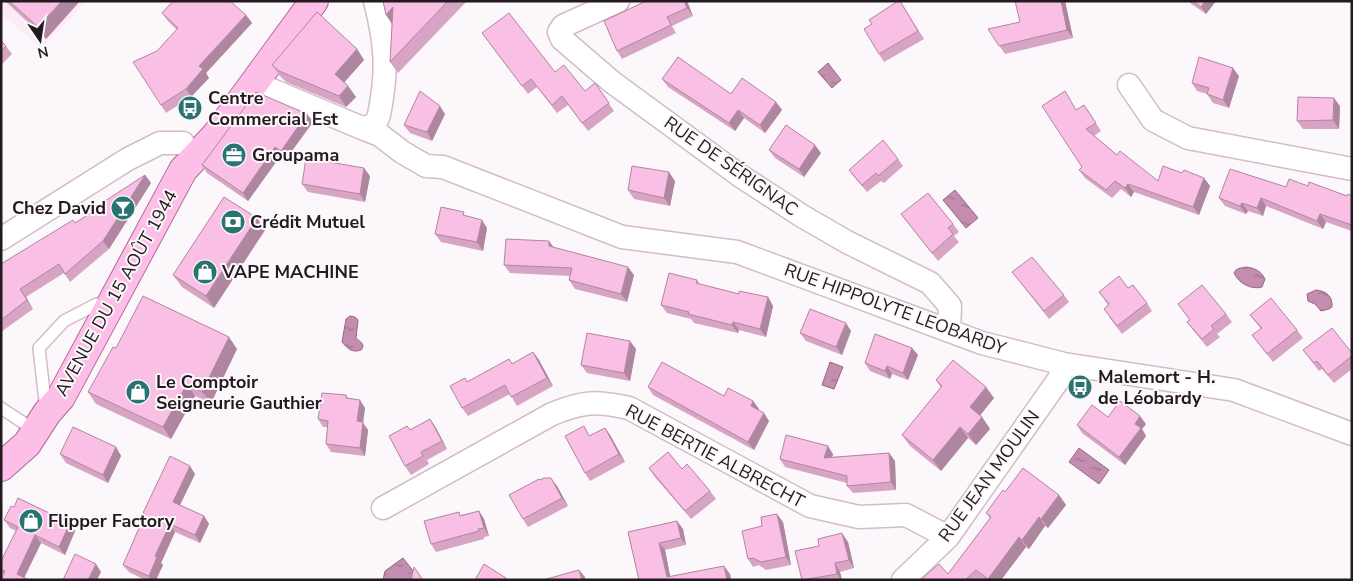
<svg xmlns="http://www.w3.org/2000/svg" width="1353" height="581" viewBox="0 0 1353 581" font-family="'Nunito Sans',sans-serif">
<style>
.built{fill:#feebf6}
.water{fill:url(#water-ripples);stroke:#936a84}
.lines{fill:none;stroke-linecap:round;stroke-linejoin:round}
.lane-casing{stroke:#d3bcca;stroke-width:14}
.street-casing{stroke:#d3bcca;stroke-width:25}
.primary-casing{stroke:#b06997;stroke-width:30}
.lane{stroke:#fff;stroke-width:11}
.street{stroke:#fff;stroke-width:22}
.primary{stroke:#fdbfe8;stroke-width:28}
.wall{fill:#d7a4c4}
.shaded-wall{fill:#af86a0}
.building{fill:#fabfe4;stroke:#af86a0}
.labels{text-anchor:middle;stroke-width:4;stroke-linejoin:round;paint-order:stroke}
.poi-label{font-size:18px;font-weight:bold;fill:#221a1f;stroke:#fcf7fa;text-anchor:start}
.street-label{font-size:18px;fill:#221a1f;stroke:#fcf7fa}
</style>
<defs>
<pattern id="water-ripples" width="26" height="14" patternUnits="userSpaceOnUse" patternTransform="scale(1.25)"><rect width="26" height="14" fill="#c48caf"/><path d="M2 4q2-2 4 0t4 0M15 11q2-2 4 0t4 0" fill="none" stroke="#9f728e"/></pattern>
</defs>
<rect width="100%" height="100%" fill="#fcf7fa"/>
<path class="built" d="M1,1H87L41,48L1,14Z"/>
<path class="water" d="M828,63L841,80L832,88L818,72Z
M955,190L978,218L966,228L943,200Z
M1246,267C1255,268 1261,271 1265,279L1262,287C1252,290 1239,284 1234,273C1236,268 1241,268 1246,267Z
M1316,290C1326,291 1333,296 1332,307L1329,309L1321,311L1315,304L1308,301L1307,294Z
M350,316L355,317L358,320L356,338C360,342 366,344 361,350C352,353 348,349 342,342L346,319Z
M830,362L843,367L834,389L822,385Z
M1079,448L1109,470L1099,484L1069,462Z
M403,558L417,576L413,580H383L385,571Z"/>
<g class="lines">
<defs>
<path id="lane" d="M1,408L36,431
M46,410L39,348L64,321L97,304"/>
<path id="street" d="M618,1L563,26L559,32L562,39L612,82L739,175L802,216L847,242L930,283L950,306L949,331
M255,83L362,128C372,126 376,125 379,115C388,70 386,45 375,1
M1129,85L1153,120L1188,138L1352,169
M362,128L380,135L402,152L426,166L443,167L622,237L737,252L982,343L1064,364L1234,390L1352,434
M1,239L128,159L160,143H183
M383,508L552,414C584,401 596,401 629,408L810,506L859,517L906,515L948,537
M903,580L948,537L1059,379L1064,364"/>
<path id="primary" d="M1,467L27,444L47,413L61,397L183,170L216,135L314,1"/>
</defs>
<use href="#lane" class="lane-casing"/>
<use href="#street" class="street-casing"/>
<use href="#primary" class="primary-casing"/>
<use href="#lane" class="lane"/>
<use href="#street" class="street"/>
<use href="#primary" class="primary"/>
</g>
<path class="wall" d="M5,1H80L46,39Z
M383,1H467L398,73L390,62L392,24Z
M687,1L693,16L672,26L676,33L622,59L617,51Z
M1065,1L1073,38L1005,54L988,29L1020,22Z
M1189,1H1216L1206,14L1190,3Z
M905,9L924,39L884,62L879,54Z
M162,13L246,15L252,23L206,73L209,78L191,97L166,113L161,105L157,51L177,30L168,21Z
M482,33L555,72L585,91L595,83L614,111L588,131L568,105L557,113L537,87L528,94Z
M1,41L6,46L12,54L1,65Z
M357,49L364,60L344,82L348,86L356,97L346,107L286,82L280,76L272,65Z
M1239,76L1229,108L1213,103L1207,94L1197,91L1192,83Z
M662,79L731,94L776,102L782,110L765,133L744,118L735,131L668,87Z
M1084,105L1101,131L1094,136L1117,155L1158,181L1182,173L1204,178L1210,186L1199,215L1134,192L1131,197L1121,189L1112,198L1085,178L1079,170L1082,167L1077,110Z
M1340,106L1339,129H1303L1297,121Z
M307,114L313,122L286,159L281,155L248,201L207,173L202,165Z
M445,114L432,141L410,133L404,125Z
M769,150L821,153L804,177L775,158Z
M898,159L903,166L884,183L881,181L867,192L855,178L849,170Z
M145,175L151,183L109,249L70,282L64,273L26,297L33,309L1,332V264L75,223L103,205Z
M370,176L365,202L308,192L302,184Z
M675,181L670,206L634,199L628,190Z
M1308,186L1347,196H1352V231L1326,222L1323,229L1266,206L1263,216L1248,211L1246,214L1225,206L1219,198L1286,187Z
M901,214L953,224L959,232L954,236L959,242L938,261Z
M467,216L487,228L483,251L441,242L435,234Z
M257,218L265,230L214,308L182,287L173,275Z
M549,241L553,248L634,275L627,302L575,289L569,280L570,276L510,273L504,265Z
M1012,272L1064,295L1069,302L1049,319Z
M697,280L700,284L739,294L768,297L773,306L766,337L739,330L738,333L694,323L691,319L667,313L661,305Z
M1128,288L1147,303L1152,311L1122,334L1109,317L1108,305L1099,292Z
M1178,304L1226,314L1232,322L1217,334L1220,337L1207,347L1193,330L1187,322L1190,320Z
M1250,315L1297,330L1303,338L1273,362L1252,335L1261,329Z
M851,331L842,355L806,341L800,333Z
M116,348L237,349L211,403L195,396L171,439L96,404L88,392Z
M912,348L918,355L908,380L892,374L890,379L870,371L865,363Z
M636,349L630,381L587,373L581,365Z
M1303,350L1352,353V369L1334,383L1322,369L1319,371Z
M533,352L539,360L553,386L517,406L510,394L468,416L462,408L468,382L512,364Z
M936,380L994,398L980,415L982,417L990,429L976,445L968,438L941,471L910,446L902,435L941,388Z
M648,387L724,396L753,401L759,409L758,410L769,421L754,450L653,395Z
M346,395L349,399L365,408L363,423L368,430L365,456L331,452L326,444L328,427H323L318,419Z
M1108,417L1146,424L1142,429L1146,436L1125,465L1082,433L1077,425Z
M430,419L436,428L447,449L427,460L429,464L411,475L405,466L407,426L410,430Z
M605,428L610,435L625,462L590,481L585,473L590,436Z
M116,447L121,456L108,483L66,463L60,454Z
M889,453L895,461L896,490L853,493L847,486V483L785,467L780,459L833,454L832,457Z
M649,468L682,469L710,491L716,499L691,519L654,476Z
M195,474L180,505L204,516L209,524L200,543L175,532L161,563L163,565L156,580H145L129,572L123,565L145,516L143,513Z
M540,480L557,486L568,506L528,527L523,519Z
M1005,492L1059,495L1066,505L1048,528L1045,526L1029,549L1026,547L1001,580H920L948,574L990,518L986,513Z
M479,511L484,519L489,536L484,537V539L436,552L431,544L461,515Z
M4,520L70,523L75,531L65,555L41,543L24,578L3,575L1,572V561L16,531L10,528Z
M677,521L683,529L686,545L665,550L670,577L730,574L731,580H639L628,532Z
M783,522L791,565L766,570L759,565L753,567L748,559Z
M848,542L854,568L840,572L842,580H802Z"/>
<path class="shaded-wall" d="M62,1H80L46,39L38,27Z
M684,1H687L693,16L687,8Z
M1061,1H1065L1073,38L1067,30Z
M1205,1H1216L1206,14L1201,7Z
M393,7L394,27L386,15Z
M246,15L252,23L206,73L209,78L191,97L186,89L199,66Z
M357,49L364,60L342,85L335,74Z
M1233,68L1239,76L1229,108L1223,100Z
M348,86L356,97L346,107L339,96Z
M1334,98L1340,106L1339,129L1333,120Z
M776,102L782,110L765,133L760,125Z
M440,106L445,114L432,141L427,132Z
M738,110L744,118L735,131L729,123Z
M307,114L313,122L286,159L281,151Z
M815,145L821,153L804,177L799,169Z
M275,147L281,155L248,201L243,193Z
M364,168L370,176L365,202L360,194Z
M669,172L675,181L670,206L664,198Z
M145,175L151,183L109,249L103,241Z
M1204,178L1210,186L1199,215L1193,207Z
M1128,184L1134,192L1131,197L1125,188Z
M1261,198L1266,206L1263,216L1257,208Z
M1242,203L1248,211L1246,214L1240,206Z
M1320,214L1326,222L1323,229L1317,221Z
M257,218L265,230L214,308L206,296Z
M482,220L487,228L483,251L477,242Z
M549,241L555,249L549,246Z
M628,267L634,275L627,302L621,294Z
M20,289L26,297L33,309L27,300Z
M768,297L773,306L766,337L760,329Z
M733,322L739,330L738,333L732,325Z
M846,323L851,331L842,355L836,347Z
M229,337L237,349L211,403L202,392Z
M630,341L636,349L630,381L624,373Z
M912,348L918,355L908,380L903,373Z
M533,352L539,360L553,386L547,378Z
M887,366L892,374L890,379L885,371Z
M187,384L195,396L171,439L163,427Z
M986,387L994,398L978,418L970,407Z
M360,400L365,408L363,423L368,430L365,456L360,448L357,421Z
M753,401L759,409L756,414L751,406Z
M764,413L769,421L754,450L748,442Z
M1140,416L1146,424L1142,429L1146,436L1125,465L1119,457L1135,424Z
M982,417L990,429L976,445L968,434Z
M430,419L436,428L447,449L442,441Z
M960,427L968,438L941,471L933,460Z
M605,428L610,435L625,462L619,454Z
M828,446L833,454L830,465L824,458Z
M116,447L121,456L108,483L103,475Z
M889,453L895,461L896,490L891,482Z
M190,466L195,474L178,509L173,502Z
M551,478L557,486L568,506L562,498Z
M1059,495L1066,505L1048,528L1041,519Z
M479,511L484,519L489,536L484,528Z
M777,514L783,522L791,565L786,557Z
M204,516L209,524L200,543L195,535Z
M1039,517L1045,526L1029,549L1022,540Z
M677,521L683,529L686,545L681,538Z
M70,523L75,531L65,555L59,547Z
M170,524L175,532L161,563L163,565L156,580H151L149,576L155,556Z
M842,533L848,542L854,568L849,560Z
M35,535L41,543L23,580L17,574Z
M1019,537L1026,547L1001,580H988V579Z
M659,543L665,550L671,580L667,577Z
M835,563L840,572L842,580H841L837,574Z
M96,564L101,572L97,580H88Z
M724,566L730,574L731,580H727Z
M579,570L585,577V580H582Z"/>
<path class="building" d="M9,1H62L38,27Z
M173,1H230L246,15L199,66L203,69L186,89L161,105L133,62L157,51L178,28L162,13Z
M383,1H448L390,62L393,7L386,15Z
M646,1H684L687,8L667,17L671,25L617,51L604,21Z
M898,1H900L918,31L879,54L864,29L872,24L869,20Z
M1015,1H1061L1067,30L999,46L988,29L1020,22Z
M1193,1H1205L1201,7Z
M317,12L357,49L335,74L348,86L339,96L279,71L272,65Z
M509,13L555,72L564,65L585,91L595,83L609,103L582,123L562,96L552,105L531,79L522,86L482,33Z
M1,41L6,46L1,51Z
M678,57L731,94L742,78L776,102L760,125L738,110L729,123L662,79Z
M1199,57L1233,68L1223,100L1207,94L1209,88L1192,83Z
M420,91L440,106L427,132L404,125Z
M1065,91L1076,110L1084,105L1096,123L1086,129L1117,155L1120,151L1158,181L1163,166L1182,173L1184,170L1204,178L1193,207L1128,184L1125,188L1115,181L1106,190L1079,170L1082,167L1042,106Z
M256,92L307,114L281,151L275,147L243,193L202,165Z
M1298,97L1334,98L1333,120L1297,121Z
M786,125L815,145L799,169L769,150Z
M883,140L898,159L878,176L876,173L862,185L849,170Z
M306,158L364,168L360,194L302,184Z
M632,166L669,172L664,198L628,190Z
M1230,169L1286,187L1289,179L1308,186L1309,182L1347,196L1348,194L1352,196V225L1320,214L1317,221L1261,198L1257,208L1242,203L1240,206L1219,198Z
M145,175L103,241L65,274L59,264L20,289L27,300L1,320V264L73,220L75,223L103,205L102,203Z
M928,193L953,224L948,228L953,234L932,253L901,214Z
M224,197L257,218L206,296L173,275Z
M441,207L464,212L463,215L482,220L477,242L435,234Z
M506,239L549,241V246L628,267L621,294L569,280L572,268L504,265Z
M1032,257L1064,295L1044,311L1012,272Z
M669,273L697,280L696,283L739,294V291L768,297L760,329L733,322L732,325L688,314L689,312L661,305Z
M1119,276L1128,288L1133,285L1147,303L1117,326L1104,309L1109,304L1099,292Z
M1202,285L1226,314L1211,326L1214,329L1202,339L1187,322L1190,320L1178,304Z
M143,296L229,337L202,392L187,384L163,427L88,392L113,347L116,348Z
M1271,298L1297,330L1267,354L1252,335L1262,328L1250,315Z
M810,309L846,323L836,347L800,333Z
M1332,328L1352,353V356L1328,375L1317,361L1314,363L1303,350Z
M587,333L630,341L624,373L581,365Z
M875,334L912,348L903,373L887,366L885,371L865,363Z
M533,352L547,378L511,397L505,385L462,408L450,386L465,378L467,382L509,359L512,364Z
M953,360L986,387L970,407L982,417L968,434L960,427L933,460L902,435L942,386L936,380Z
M662,362L724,396L728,388L753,401L751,406L764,413L748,442L648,387Z
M322,393L346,395V398L360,400L357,421L363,422L360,448L326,444L328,421L318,419Z
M1120,401L1140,416L1135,424L1141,428L1119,457L1077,425L1092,405L1108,417Z
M430,419L442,441L421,452L423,456L405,466L389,436L407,426L410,430Z
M584,426L589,436L605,428L619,454L585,473L565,436Z
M73,427L116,447L103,475L60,454Z
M786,435L828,446L824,458L889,453L891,482L847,486V476L780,459Z
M668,452L682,469L687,464L710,491L685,511L649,468Z
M170,456L190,466L173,502L204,516L195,535L170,524L155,556L157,557L149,576L123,565L145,514L143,513Z
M1023,468L1059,495L1041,519L1039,517L1022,540L1019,537L988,579L976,570L965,580H920L939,564L948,574L991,517L986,513L1003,490L1005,492Z
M544,478H551L562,498L523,519L509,495L539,479L540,480Z
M18,498L70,523L59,547L35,535L17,574L29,580H1L5,571L1,569V561L18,527L4,520L11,506L14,507Z
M479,511L484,528L478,529L479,531L431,544L424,521L459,512L460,516Z
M777,514L786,557L761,562L753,558L748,559L742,531L762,526L761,517Z
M677,521L681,538L659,543L667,577L724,566L727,580H639L628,532Z
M842,533L849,560L835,563L837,574L802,580L795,551L819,546L818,539Z
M75,554L96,564L88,580H63Z
M484,564L506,578L505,580H475Z
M414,567L423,580H411Z
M579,570L582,580H543Z"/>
<defs>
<symbol id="bus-disc" viewBox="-11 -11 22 22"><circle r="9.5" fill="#297370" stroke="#fcf7fa"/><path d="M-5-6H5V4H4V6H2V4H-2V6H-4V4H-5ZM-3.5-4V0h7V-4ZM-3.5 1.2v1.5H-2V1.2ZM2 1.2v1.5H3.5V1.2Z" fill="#fff"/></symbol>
<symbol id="office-disc" viewBox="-11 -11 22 22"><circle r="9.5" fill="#297370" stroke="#fcf7fa"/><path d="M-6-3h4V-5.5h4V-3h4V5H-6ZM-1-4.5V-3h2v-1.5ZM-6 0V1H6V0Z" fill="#fff"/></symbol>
<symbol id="bar-disc" viewBox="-11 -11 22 22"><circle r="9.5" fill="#297370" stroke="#fcf7fa"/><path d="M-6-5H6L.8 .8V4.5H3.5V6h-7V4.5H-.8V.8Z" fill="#fff"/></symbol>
<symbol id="bank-disc" viewBox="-11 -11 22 22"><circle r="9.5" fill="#297370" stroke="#fcf7fa"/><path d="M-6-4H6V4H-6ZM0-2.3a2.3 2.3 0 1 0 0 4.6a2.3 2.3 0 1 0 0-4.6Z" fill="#fff"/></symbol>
<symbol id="shop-disc" viewBox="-11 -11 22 22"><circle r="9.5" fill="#297370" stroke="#fcf7fa"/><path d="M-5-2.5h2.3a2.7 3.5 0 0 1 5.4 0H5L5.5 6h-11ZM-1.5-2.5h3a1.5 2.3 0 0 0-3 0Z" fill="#fff"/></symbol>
</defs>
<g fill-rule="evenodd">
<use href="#bus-disc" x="176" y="94" width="28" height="28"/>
<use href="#office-disc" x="220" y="141" width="28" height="28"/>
<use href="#bar-disc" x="109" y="194" width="28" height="28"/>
<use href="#bank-disc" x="219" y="208" width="28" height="28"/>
<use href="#shop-disc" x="191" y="258" width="28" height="28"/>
<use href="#bus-disc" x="1066" y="373" width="28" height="28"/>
<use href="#shop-disc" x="124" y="378" width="28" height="28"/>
<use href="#shop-disc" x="17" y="507" width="28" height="28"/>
</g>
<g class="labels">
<g class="poi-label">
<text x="208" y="104">Centre<tspan x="208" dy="21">Commercial Est</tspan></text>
<text x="252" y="161">Groupama</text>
<text x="106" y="214" text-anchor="end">Chez David</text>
<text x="250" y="228">Crédit Mutuel</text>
<text x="222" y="278">VAPE MACHINE</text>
<text x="1098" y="383">Malemort - H.<tspan x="1098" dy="21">de Léobardy</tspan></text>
<text x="156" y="388">Le Comptoir<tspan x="156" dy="21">Seigneurie Gauthier</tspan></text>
<text x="48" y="527">Flipper Factory</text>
</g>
<g class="street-label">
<text transform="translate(731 166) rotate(35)" y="6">RUE DE SÉRIGNAC</text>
<text transform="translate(116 293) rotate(-61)" y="6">AVENUE DU 15 AOÛT 1944</text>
<text transform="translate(895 309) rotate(20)" y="6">RUE HIPPOLYTE LEOBARDY</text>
<text transform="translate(715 456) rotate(28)" y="6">RUE BERTIE ALBRECHT</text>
<text transform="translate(989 476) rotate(-54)" y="6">RUE JEAN MOULIN</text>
</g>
</g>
<rect width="1353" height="581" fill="none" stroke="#221a1f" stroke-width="5"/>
<g transform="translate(40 40) rotate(167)" stroke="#fcf7fa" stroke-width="4" paint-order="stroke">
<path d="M0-4L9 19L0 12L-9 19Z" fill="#221a1f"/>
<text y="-8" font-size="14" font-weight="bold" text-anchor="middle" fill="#221a1f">N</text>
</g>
</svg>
